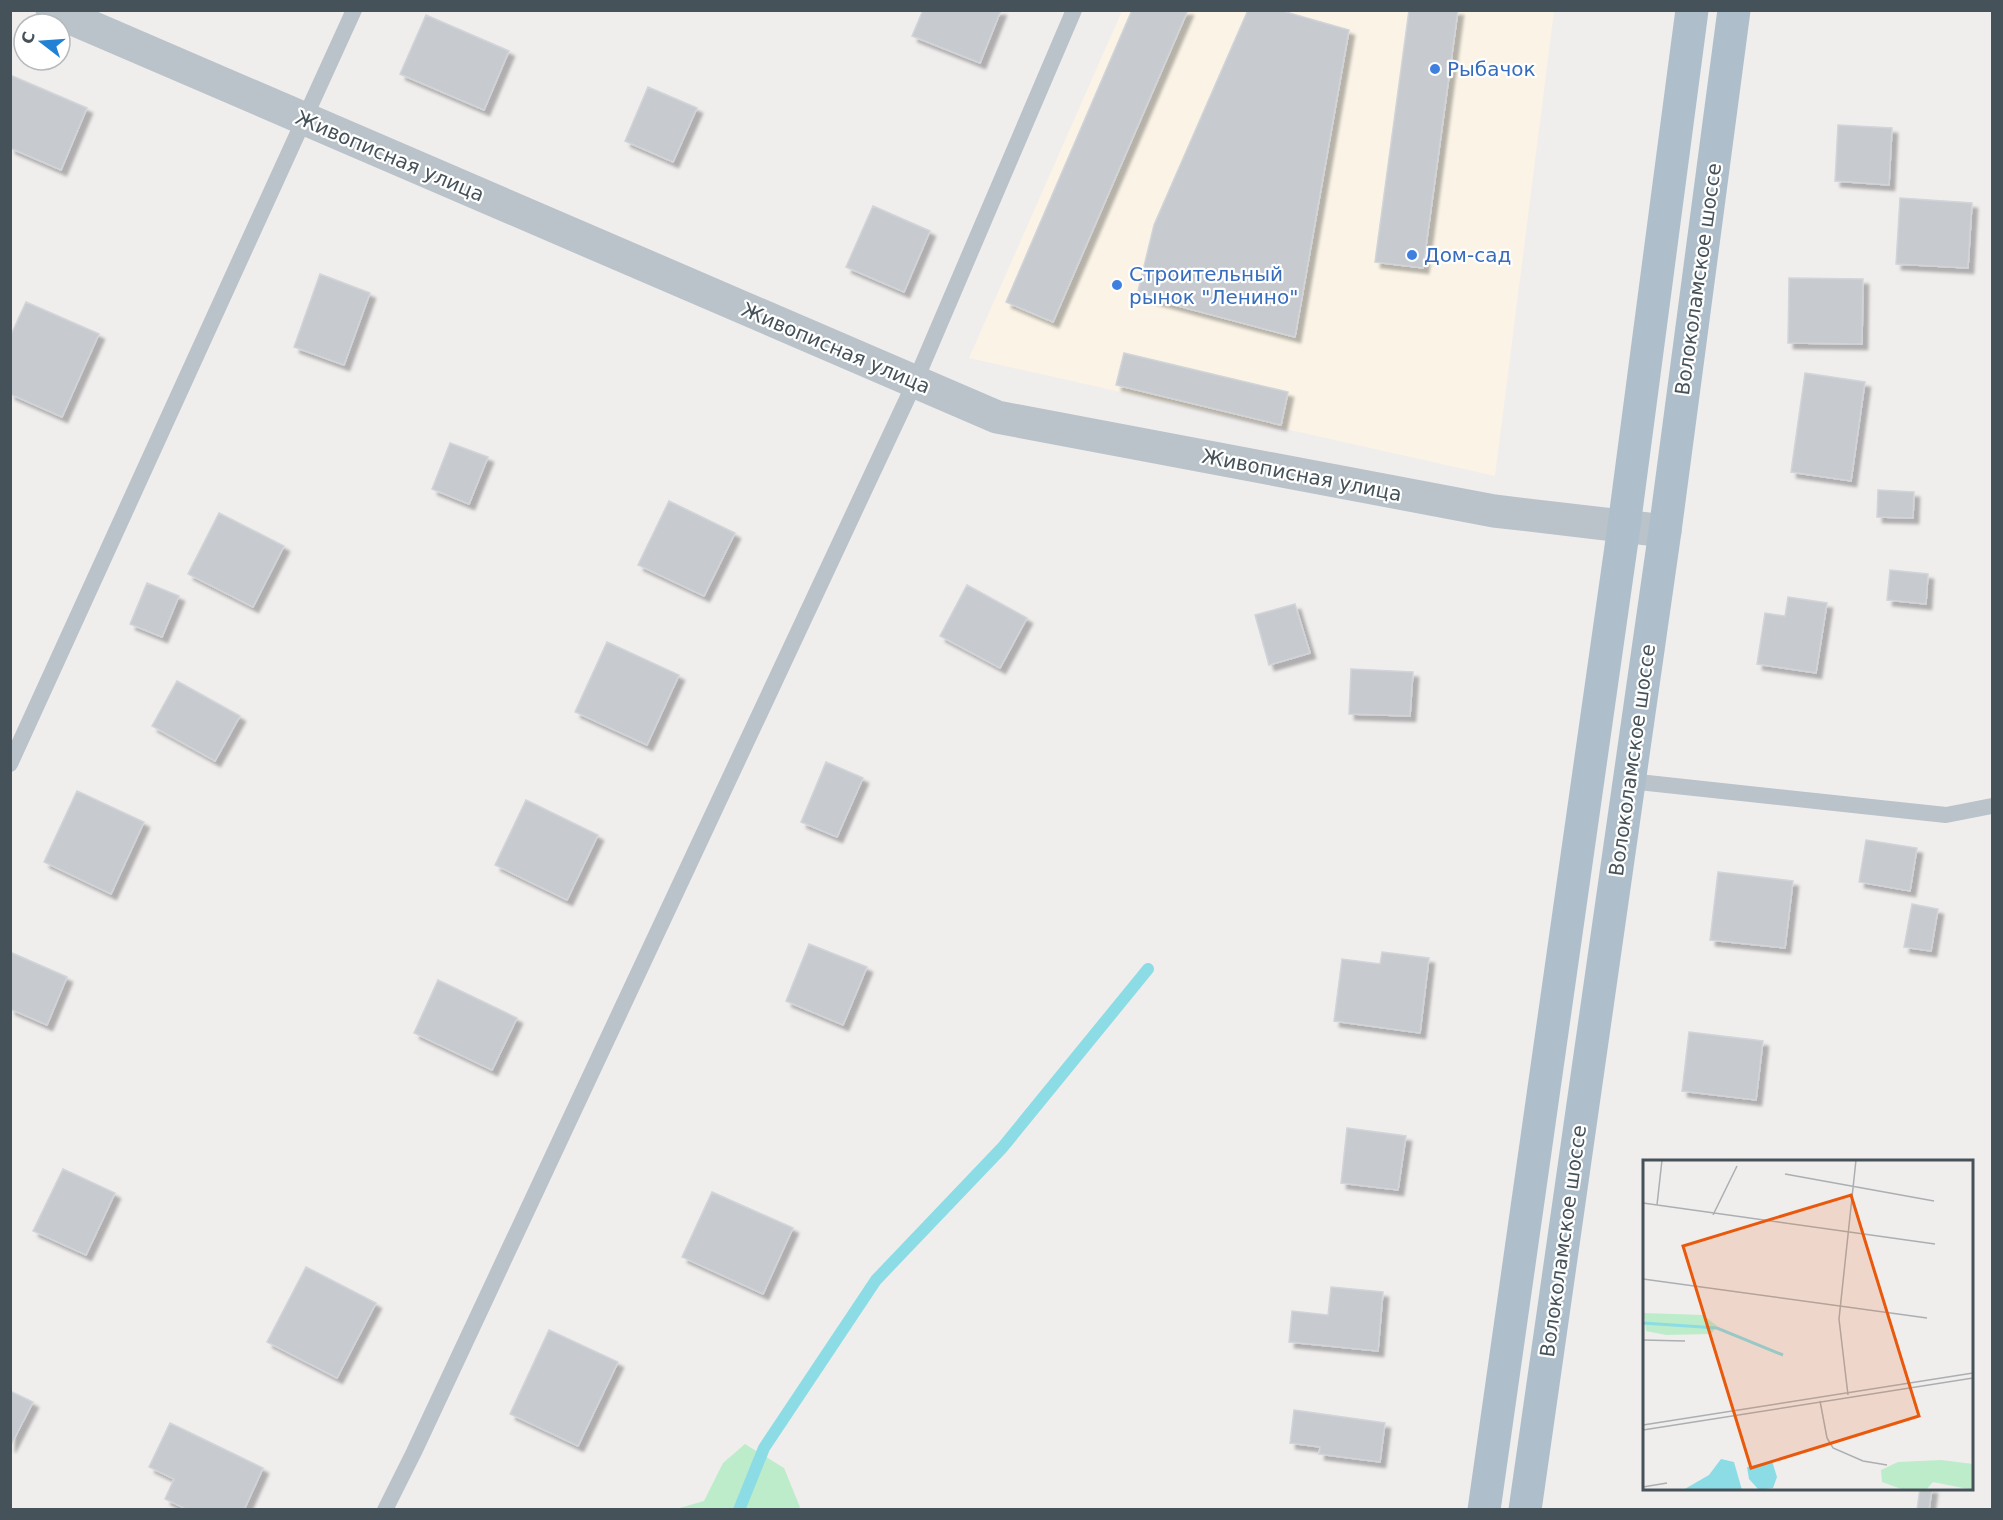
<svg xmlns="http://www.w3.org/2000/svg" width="2003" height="1520" viewBox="0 0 2003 1520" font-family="'DejaVu Sans',sans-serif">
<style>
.commercial{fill:#faf3e6}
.green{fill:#bdecca}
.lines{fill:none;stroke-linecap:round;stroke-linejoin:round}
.stream{stroke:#8cdce6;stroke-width:12}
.building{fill:#c7cbd0;stroke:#d1d4d8;stroke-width:1.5;filter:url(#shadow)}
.service{stroke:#b9c3c9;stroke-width:16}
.minor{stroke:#b9c3c9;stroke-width:33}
.primary{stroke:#aebfcb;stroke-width:33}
.shop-dot{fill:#3f7fe0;stroke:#fff;stroke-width:2}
.labels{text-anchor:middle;stroke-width:4.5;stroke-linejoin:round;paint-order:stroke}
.shop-label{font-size:20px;fill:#366cbe;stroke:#fff;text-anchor:start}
.street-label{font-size:20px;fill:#465259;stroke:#fff}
.inset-river{fill:none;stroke:#8cdce6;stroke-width:3}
.inset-road{fill:none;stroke:#acafb2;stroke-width:1.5}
.view{fill:#e8590c;fill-opacity:0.15;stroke:#e8590c;stroke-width:3}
.inset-edge{fill:none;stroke:#465259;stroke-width:3}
</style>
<defs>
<filter id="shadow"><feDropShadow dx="5.5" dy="5.5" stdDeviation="1.5" flood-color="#0004"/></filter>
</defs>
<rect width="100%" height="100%" fill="#f0eded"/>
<path class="commercial" d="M1122,11H1554L1495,476L969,358Z"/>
<path class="green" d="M745,1444L784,1468L800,1507L798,1509H676L704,1501L723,1463Z"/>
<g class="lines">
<path class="stream" d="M739,1510L764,1448L876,1280L1002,1148L1148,969"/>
</g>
<path class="building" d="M923,10H1001L980,63L912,36Z
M1132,10H1188L1053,322L1006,302Z
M1248,10H1279L1349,30L1295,337L1137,295L1154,225Z
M1409,10H1458L1423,268L1375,262Z
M426,15L509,51L484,110L400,74Z
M10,75L87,108L61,170L10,148Z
M648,87L697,108L673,162L625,141Z
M1838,125L1892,128L1889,185L1835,181Z
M1900,198L1972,203L1968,268L1896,264Z
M873,206L930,231L904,292L846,267Z
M320,274L370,293L344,365L294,347Z
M1789,278L1863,279L1862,344L1788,343Z
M26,302L99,334L62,417L10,394V337Z
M1124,353L1288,392L1281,425L1116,385Z
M1805,373L1865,382L1851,481L1791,472Z
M450,443L488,457L469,504L432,489Z
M1878,490L1914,492L1913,518L1877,517Z
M669,501L735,533L704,596L638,565Z
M219,513L284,546L253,607L188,574Z
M1890,570L1928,574L1926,604L1887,600Z
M147,583L179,596L162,637L130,624Z
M967,585L1027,618L1000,668L940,636Z
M1788,597L1827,603L1816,673L1757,664L1765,613L1785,616Z
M1295,604L1310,653L1269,665L1255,615Z
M607,642L679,675L647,745L575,712Z
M1351,669L1413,672L1410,716L1349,714Z
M177,681L240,716L215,761L152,726Z
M826,762L863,778L837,837L801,822Z
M77,791L144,822L111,894L44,862Z
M526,800L598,835L567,900L495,865Z
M1866,840L1917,848L1910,891L1859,882Z
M1718,872L1793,881L1785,948L1710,940Z
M1912,904L1938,909L1931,951L1904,947Z
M809,944L867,967L843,1025L786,1001Z
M10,952L67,977L47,1025L10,1009Z
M1382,952L1429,958L1420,1033L1334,1021L1342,959L1380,964Z
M438,980L517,1018L492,1070L414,1033Z
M1689,1032L1763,1041L1756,1100L1682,1091Z
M1347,1128L1406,1136L1398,1190L1341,1183Z
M63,1169L115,1193L86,1255L33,1231Z
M712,1192L793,1228L763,1294L682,1257Z
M306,1267L376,1303L337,1378L267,1342Z
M1331,1287L1383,1292L1378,1351L1289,1342L1292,1311L1328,1315Z
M549,1330L618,1362L578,1446L510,1414Z
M10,1391L33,1402L10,1447Z
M1294,1410L1385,1423L1380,1462L1319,1454L1320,1447L1290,1443Z
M170,1423L263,1468L244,1510H188L165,1499L174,1479L149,1467Z
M1920,1488H1932L1929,1510H1917Z"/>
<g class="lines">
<path class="service" d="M10,764L354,10
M1629,781L1946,815L1992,806
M385,1510L414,1452L915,382L1074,10"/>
<path class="minor" d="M52,10L997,417L1494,511L1665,531"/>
<path class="primary" d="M1484,1510L1624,526L1692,10
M1525,1510L1665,531L1734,10"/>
</g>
<g class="shop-dot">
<circle cx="1435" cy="69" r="6"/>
<circle cx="1412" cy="255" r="6"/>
<circle cx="1117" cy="285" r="6"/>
</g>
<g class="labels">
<g class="shop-label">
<text x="1447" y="76">Рыбачок</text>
<text x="1424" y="262">Дом-сад</text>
<text x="1129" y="281">Строительный<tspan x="1129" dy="23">рынок "Ленино"</tspan></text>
</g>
<g class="street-label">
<text transform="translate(390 156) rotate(23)" y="7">Живописная улица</text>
<text transform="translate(1698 279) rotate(-82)" y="7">Волоколамское шоссе</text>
<text transform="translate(836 348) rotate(23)" y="7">Живописная улица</text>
<text transform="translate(1302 475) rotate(11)" y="7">Живописная улица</text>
<text transform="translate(1632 760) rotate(-82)" y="7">Волоколамское шоссе</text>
<text transform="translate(1563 1241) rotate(-82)" y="7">Волоколамское шоссе</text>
</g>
</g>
<g transform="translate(1643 1160)">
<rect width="330" height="330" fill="#f0eded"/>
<path d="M1,153L60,155L74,166L68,174L23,175L3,171ZM298,300L330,304V330L290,322L283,330H261L239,322L238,310L255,302Z" fill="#bdecca"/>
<path d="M78,299L91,302L99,330H40L66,315ZM129,301L134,317L130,328L116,330L106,319L104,307Z" fill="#8cdce6"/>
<path class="inset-river" d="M0,163L74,168L140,195"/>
<path class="inset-road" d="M142,14L291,41M0,43L292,84M14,45L19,0M70,55L94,6M0,119L284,158M0,180L42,181M205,235L196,159L213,0M177,241L184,278L190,288L220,301L244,305M0,265L330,213M0,270L330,218M0,327L24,323"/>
<path class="view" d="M208,35L276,256L108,308L40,86Z"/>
<rect width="330" height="330" class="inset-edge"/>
</g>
<rect width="2003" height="1520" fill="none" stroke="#465259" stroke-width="24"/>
<g transform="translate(42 42) rotate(287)"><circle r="28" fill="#ffffff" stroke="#b5babd" stroke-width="1.5"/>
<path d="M0-4.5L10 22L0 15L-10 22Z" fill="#2281d4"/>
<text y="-9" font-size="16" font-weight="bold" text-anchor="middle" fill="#465259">С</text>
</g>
</svg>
